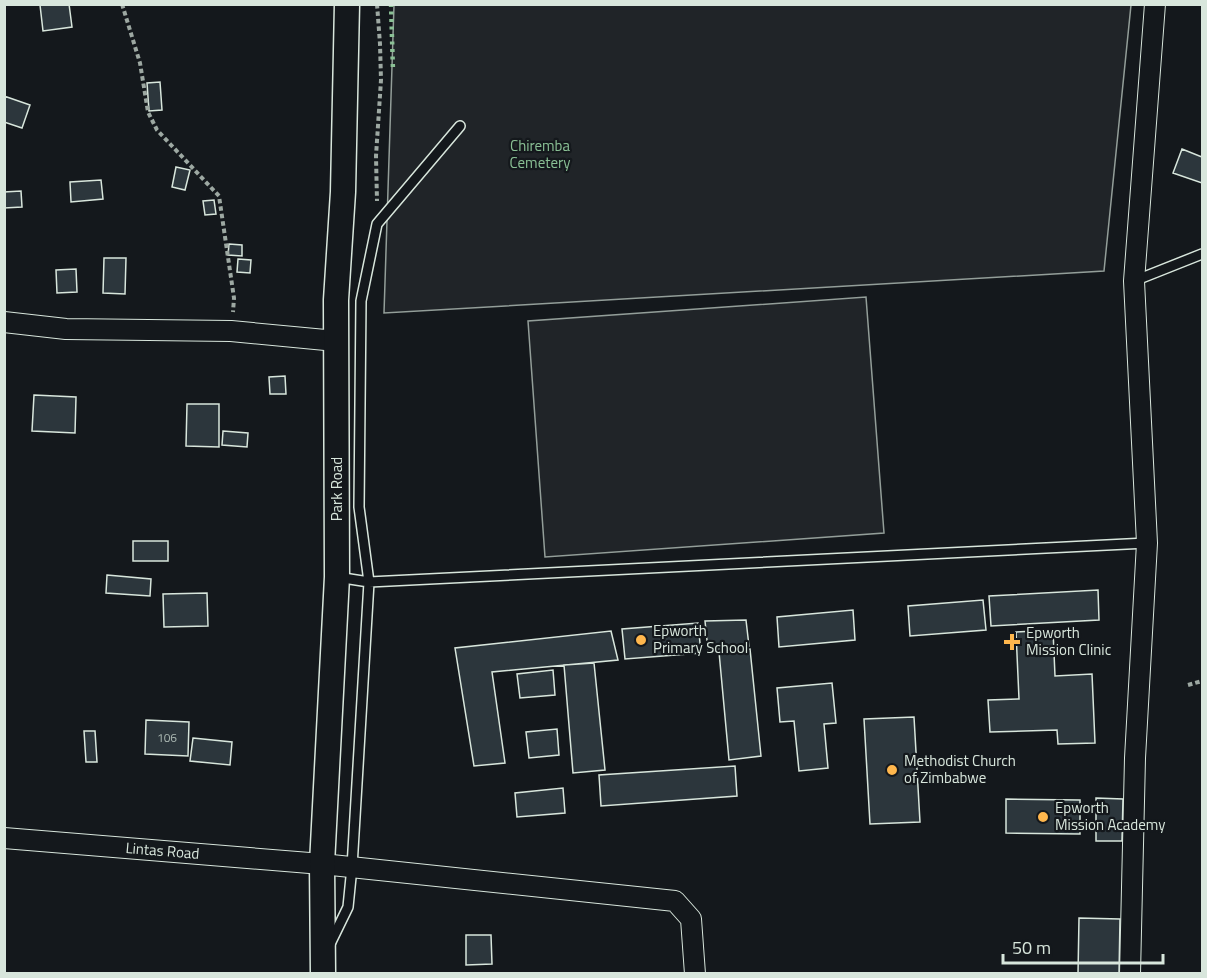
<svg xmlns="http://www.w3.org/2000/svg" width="1207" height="978" viewBox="0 0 1207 978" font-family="'Titillium Web',sans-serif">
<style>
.green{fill:#202428;stroke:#939e99;stroke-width:1.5}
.building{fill:#2c363c;stroke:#d8e6dc;stroke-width:1.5}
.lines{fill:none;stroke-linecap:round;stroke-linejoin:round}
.service-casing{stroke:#d8e6dc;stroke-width:12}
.minor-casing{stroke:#d8e6dc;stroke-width:22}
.tertiary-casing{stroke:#d8e6dc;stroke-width:27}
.path{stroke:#9da8a2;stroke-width:4;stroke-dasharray:4.5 3;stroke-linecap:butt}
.service{stroke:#14181c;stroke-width:9}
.minor{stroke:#14181c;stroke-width:20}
.tertiary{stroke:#14181c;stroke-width:24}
.hedge{stroke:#8ac095;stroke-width:4.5;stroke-dasharray:3 4.5;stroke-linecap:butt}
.poi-dot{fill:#ffb74d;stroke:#14181c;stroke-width:2}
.labels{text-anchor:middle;stroke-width:4.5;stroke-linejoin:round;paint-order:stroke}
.number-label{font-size:12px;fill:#adbab4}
.park-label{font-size:15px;fill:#8ac095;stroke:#14181c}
.street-label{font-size:15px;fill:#d8e6dc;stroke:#14181c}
.poi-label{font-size:15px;fill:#d8e6dc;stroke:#14181c;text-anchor:start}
</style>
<rect width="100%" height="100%" fill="#14181c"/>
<path class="green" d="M394,5H1131L1104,271L384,313Z
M866,297L884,533L545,557L528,321Z"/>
<path class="building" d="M69,4L72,27L43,31L40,5Z
M160,82L162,110L149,111L147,83Z
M4,96L30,105L22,128L4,122Z
M1182,149L1202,157V183L1173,173Z
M176,167L190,170L185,190L172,187Z
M101,180L103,199L71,202L70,182Z
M21,191L22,207L4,208V192Z
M214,200L216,214L205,215L203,201Z
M229,244L242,245V256L228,255Z
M104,258H126L125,294L103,293Z
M238,259L251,260L250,273L237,272Z
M76,269L77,292L57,293L56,270Z
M285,376L286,394H270L269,377Z
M34,395L76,397L75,433L32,431Z
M187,404H219V447L186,446Z
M223,431L248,433L247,447L222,445Z
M133,541H168V561H133Z
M107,575L151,579L150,596L106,593Z
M1098,590L1099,620L991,626L989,596Z
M207,593L208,626L164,627L163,594Z
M983,600L986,630L910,636L908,606Z
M853,610L855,640L779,647L777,617Z
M746,620L749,646L708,650L705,621Z
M698,623L701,653L625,659L622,629Z
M1053,630L1055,676L1092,674L1095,743L1058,744L1057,730L990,732L988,700L1019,699L1016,632Z
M611,631L618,660L492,672L505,763L474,766L455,648Z
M750,649L761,756L729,760L719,652Z
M594,663L605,770L573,773L564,665Z
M553,670L555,695L520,698L517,674Z
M832,683L836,723L824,724L828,768L799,771L794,721L780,722L777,688Z
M914,717L920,822L870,824L864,719Z
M146,720L189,722L188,756L145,754Z
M557,729L559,755L529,758L526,732Z
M84,731H95L97,762H86Z
M193,738L232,742L230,765L190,761Z
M735,766L737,796L601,806L599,775Z
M563,788L565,813L517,817L515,793Z
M1096,798L1123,799L1122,841H1096Z
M1006,799L1080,800V834L1006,833Z
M1079,918L1120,919L1119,974H1078Z
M466,935H491L492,964L466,965Z"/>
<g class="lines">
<defs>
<path id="service" d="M1134,281L1202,254
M337,577L369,582L1147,543
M329,946L348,907L352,867L369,582L359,507L361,301L377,224L460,126"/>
<g id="minor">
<path d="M4,322L66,329L231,331L336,341"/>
<path id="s1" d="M4,838L322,864L675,901L691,919L695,974"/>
<path d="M1130,974L1135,758L1147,543L1134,281L1155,4"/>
</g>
<path id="tertiary" d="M323,974L322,864L337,577L336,300L343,192L347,4"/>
</defs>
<use href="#service" class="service-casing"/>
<use href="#minor" class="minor-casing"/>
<use href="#tertiary" class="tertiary-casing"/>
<path class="path" d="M122,4L140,63L148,112L157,130L219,196L234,298L233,312
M377,4L380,44L381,80L376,156L377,201
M1188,685L1202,681"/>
<use href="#service" class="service"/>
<use href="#minor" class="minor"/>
<use href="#tertiary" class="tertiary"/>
<path class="hedge" d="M391,4L393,71"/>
</g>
<g class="poi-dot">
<circle cx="641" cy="640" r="6"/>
<path d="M1009 633h6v6h6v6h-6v6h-6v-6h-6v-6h6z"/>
<circle cx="892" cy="770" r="6"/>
<circle cx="1043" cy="817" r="6"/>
</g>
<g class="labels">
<g class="number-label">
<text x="167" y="742">106</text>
</g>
<g class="park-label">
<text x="540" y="151">Chiremba<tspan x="540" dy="17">Cemetery</tspan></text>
</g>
<g class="street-label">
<text transform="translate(337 489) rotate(-90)" y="5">Park Road</text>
<text dy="5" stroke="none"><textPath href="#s1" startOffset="159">Lintas Road</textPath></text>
</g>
<g class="poi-label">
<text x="653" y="636">Epworth<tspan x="653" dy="17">Primary School</tspan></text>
<text x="1026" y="638">Epworth<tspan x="1026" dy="17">Mission Clinic</tspan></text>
<text x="904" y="766">Methodist Church<tspan x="904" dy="17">of Zimbabwe</tspan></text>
<text x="1055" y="813">Epworth<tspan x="1055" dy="17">Mission Academy</tspan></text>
</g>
</g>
<rect width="1207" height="978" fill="none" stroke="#d8e6dc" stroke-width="12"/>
<path d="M1003 954v9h160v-9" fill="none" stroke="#d8e6dc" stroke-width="3"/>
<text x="1012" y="954" font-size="18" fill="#d8e6dc" stroke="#14181c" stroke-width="4.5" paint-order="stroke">50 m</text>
</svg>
